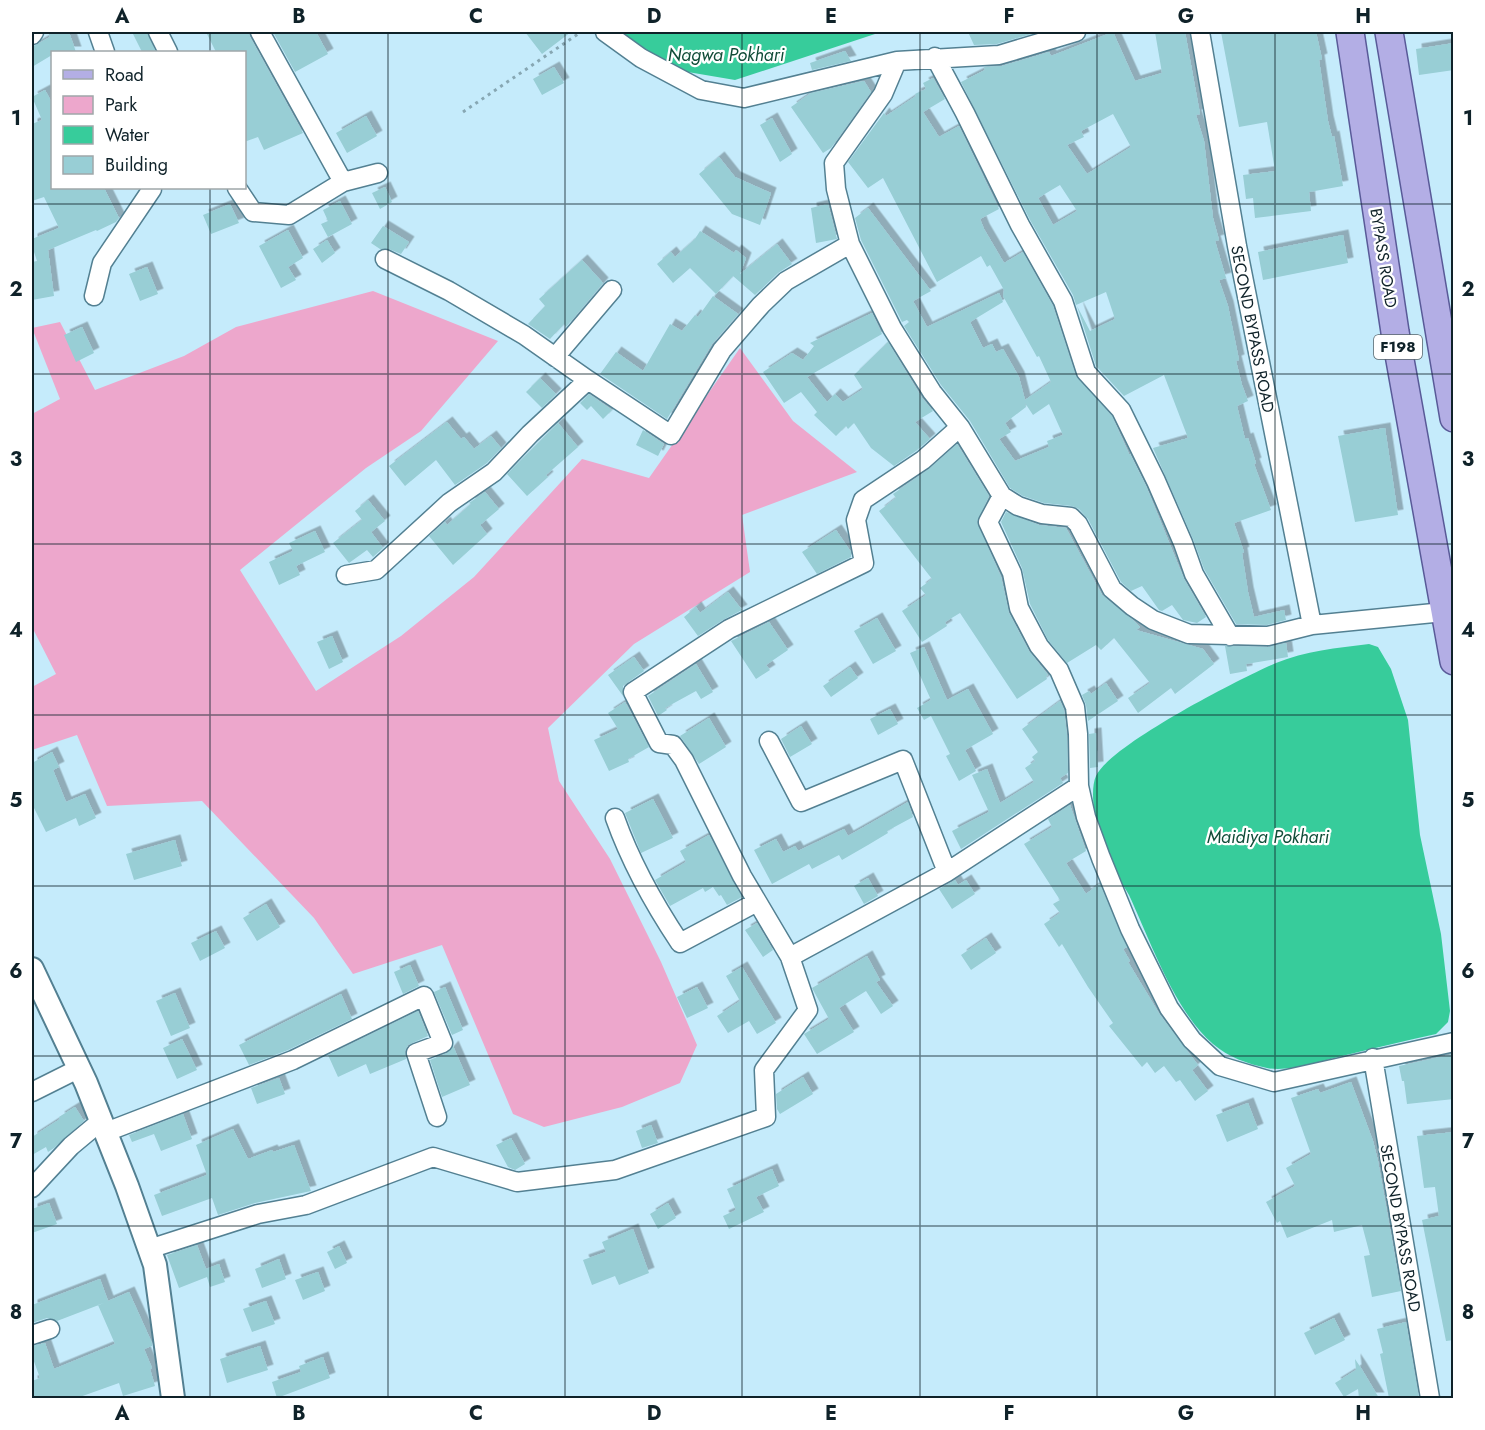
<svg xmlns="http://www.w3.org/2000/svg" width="1485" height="1430" viewBox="0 0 1485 1430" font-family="Jost,sans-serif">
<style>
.green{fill:#eda7cc}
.water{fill:#37cc9b}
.building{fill:#98ced5;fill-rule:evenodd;filter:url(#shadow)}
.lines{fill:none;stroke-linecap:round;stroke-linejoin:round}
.minor-casing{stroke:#538092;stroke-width:21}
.tertiary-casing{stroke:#538092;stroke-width:26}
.primary-casing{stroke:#595a98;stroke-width:30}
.path{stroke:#87a7b3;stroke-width:3;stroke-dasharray:3 4.5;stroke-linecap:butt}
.minor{stroke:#fff;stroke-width:18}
.tertiary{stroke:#fff;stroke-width:22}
.primary{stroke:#b3aee5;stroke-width:27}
.grid{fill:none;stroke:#0f2229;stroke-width:1.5;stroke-opacity:0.55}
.labels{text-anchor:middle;stroke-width:4.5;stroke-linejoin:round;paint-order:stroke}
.shield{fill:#fff;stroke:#576469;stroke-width:1.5}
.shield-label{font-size:15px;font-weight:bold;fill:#0f2229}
.street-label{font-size:16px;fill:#0f2229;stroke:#fff}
.water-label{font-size:18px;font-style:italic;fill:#104c38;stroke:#fff}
.neatline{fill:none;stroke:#0f2229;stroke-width:2}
.grid-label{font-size:20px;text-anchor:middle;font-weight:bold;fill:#0f2229}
</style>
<defs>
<filter id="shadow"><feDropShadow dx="5.5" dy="-5.5" stdDeviation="0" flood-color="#0004"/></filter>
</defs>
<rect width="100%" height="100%" fill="#c5ebfb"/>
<path class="green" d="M373,291L498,341L421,431L366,468L240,570L316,691L401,636L474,577L582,459L649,478L740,348L793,421L857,472L742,515L750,572L634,644L548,728L559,781L610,859L661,962L697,1045L680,1083L622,1107L544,1127L513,1114L442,945L353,974L314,918L202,801L107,806L77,735L32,750V687L56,674L32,627V414L60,399L32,328L60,322L95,390L184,356L236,327Z"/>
<path class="water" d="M621,32H878L875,34L735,80L676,70Z
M1369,644L1378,647L1391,669L1408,720L1420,835L1441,934L1450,1011L1448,1022L1436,1034C1403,1041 1371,1049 1338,1057C1318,1062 1288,1072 1267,1068C1248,1064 1228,1057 1213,1044C1175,1012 1150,940 1129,895C1121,881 1110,867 1104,852C1098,834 1088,794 1096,776C1110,745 1241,678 1276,663C1305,651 1337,648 1369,644Z"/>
<path class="building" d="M48,32H69L76,52H52V55L32,67V47L50,37Z
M132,32H147L156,52H142Z
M206,32H249L250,37L303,133L264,150L258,137L244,142V52H216Z
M273,32H316L328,54L295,72Z
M525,32H571L542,54Z
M968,32H1038L997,44L974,45Z
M1113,32L1135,81L1162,73L1155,32H1185L1200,114L1196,115L1204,141L1213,218L1219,240L1215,241L1226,278L1219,280L1228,306L1239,360L1236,361L1242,385L1248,401L1237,406L1245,439L1248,438L1256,463L1254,464L1271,510L1234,523L1244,552L1242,553L1248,592L1254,617L1284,610L1286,620L1267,625L1236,624L1204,569L1193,539L1153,448L1188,438L1164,375L1124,396L1096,366L1077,306L1090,331L1115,319L1106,292L1076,305L1073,295L1030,220L961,82L985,70L984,67L1002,66L1049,52L1051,56ZM1113,114L1131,147L1087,174L1067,145L1084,137L1081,131ZM1060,185L1077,211L1053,225L1038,198Z
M1221,32H1241V34L1261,32H1316L1322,59L1319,60L1328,121L1332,137L1334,136L1343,186L1309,192L1311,211L1255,218L1253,198L1246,199L1243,175L1275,171L1267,122L1239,127Z
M1454,43V70L1419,75L1416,49Z
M845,51L851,61L812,70L810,63Z
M554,67L564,83L542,95L533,79Z
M933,78L945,99L923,112L939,137L959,126L999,209L980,219L984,229L1004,263L1023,252L1053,306L1076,376L1112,416L1129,454H1130L1146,486L1184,579L1206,617L1197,623L1183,620L1172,605L1162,611L1159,610L1142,586L1131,591L1121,582L1088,519L1079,509L1072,506L1044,503L1023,496L1010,488L970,421L941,385L904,326L909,322L907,320L902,322L861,240L855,218L868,208L931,291L913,301L927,327L999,293L1003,302L970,322L983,348L992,344L996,352L1003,349L1019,377L1025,400L1051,382L1039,356L1037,357L1003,296L1004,290L990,265L987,267L981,256L937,282L883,178L868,188L848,162L884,113L886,116L916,96L915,94L926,89L923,83ZM1025,403L1033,415L1049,404L1063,435L1047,441L1049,447L1015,461L999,439L1011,432L1005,423L1026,407Z
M864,81L871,92L831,148L823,153L791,107L811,93Z
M45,90L52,103V188H104L119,218L116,222L97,231L96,230L48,250L54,296L32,300V262L37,261L32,246V239L59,228L44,197L32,201V124L42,120L32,97Z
M366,116L377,136L347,153L336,133Z
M772,118L792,154L780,162L760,125Z
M719,157L735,177L771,193L760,225L732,214L699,174Z
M385,187L392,202L380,209L372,193Z
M340,201L352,224L328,237L321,224L328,221L323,210Z
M230,204L239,223L211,234L203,215Z
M828,204L837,239L816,243L811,208Z
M383,226L409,242L401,254L389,249H380L371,243Z
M288,230L303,258L288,267L296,280L281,288L259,246Z
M700,231L734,253L736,250L746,258L740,274L777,244L792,264L778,273L755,295L733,276L716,294L690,268L673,283L657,264L671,252L675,257L695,239Z
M1343,235L1348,263L1263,280L1258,252Z
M327,240L335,253L322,263L313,249Z
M582,260L603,283L566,327L564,324L550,339L528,324L545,306L539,299Z
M147,267L158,294L140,301L129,274Z
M713,296L738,314L712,344L667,419L600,374L616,352L643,371L670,324L682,331L695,315L698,317Z
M872,313L882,334L807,377L827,402L835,394L843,402L863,389L854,375L888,342L922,398L933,411L915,422L930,439L916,451L894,466L871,448L854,423L848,429L846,426L836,436L814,415L817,412L801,392L784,403L763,372L792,353L803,360L814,346L810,343Z
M82,327L94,353L76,362L64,335Z
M540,378L556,394L542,408L526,392Z
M589,394L612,410L603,419L591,406L587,410L580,403Z
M447,422L461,439L464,437L474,449L491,436L501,448L487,463L455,485L436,460L405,486L389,466Z
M558,423L578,447L546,475L548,477L527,496L507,474Z
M1385,428L1398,515L1355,522L1338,436Z
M643,430L664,444L658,456L636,445Z
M957,444L989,496L977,522L1001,577L1009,613L1029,651L1048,675L1046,676L1047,679L1017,699L960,613L945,622L947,626L922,642L902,611L926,595L920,588L932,579L879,511L896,498L893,494L929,469Z
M485,492L499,509L480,525L487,534L453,565L429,536L445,522L447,525L471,504L469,503Z
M368,500L385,521L371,532L383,548L373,557L367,550L349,563L333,543L362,520L355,511Z
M1006,512L1039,525L1066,528L1102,595L1134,621L1140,627L1136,630L1203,649L1214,664L1175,694L1171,688L1138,713L1128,698L1150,683L1114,638L1101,650L1096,645L1067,663L1048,640L1030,604L1022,568L1001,522Z
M836,530L851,552V557L817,574L802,552Z
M315,531L325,552L296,566L300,575L279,585L269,562L293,551L289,543Z
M728,592L742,610L723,620L698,636L684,617L696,607L700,613Z
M877,618L896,651L873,664L854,631Z
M769,622L788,650L766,665L770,670L756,679L731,641Z
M332,636L343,662L329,669L317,642Z
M1286,643L1288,657L1246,664L1247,671L1230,674L1225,646L1268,647Z
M924,647L947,700L968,689L993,734L965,750L976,771L959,781L946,756L950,754L931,716L924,720L917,708L931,700L910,653Z
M634,657L644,671L623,686V696L608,675Z
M696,664L713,692L701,699L696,691L665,708L667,710L658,716L648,696Z
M850,667L858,678L831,697L823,686Z
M1106,683L1118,701L1088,721L1086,705L1082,695L1089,691L1091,694Z
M1060,701L1064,710L1067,735L1068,773L1060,778L1063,783L961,849L952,831L989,812L972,775L987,769L1000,803L1034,782L1025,768L1035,761L1032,757L1038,752L1022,729Z
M625,702L649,747L628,759L629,762L609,771L594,740L618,729L608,713Z
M890,709L898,724L878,735L870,719Z
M709,718L726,747L699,764L680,736Z
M801,726L812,744L790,757L781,739Z
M1096,733L1098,767L1090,768L1089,734Z
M52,752L59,767L53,770L66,802L85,794L96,818L79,826L76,818L46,832L32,804V763Z
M653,799L673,838L641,853L625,813Z
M908,802L913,817L887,831L888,833L868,845L842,860L839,855L812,869L809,864L772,884L754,850L776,839L783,852L795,846L798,851L844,829L848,836Z
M1070,805L1086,851L1066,863L1086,894L1099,884L1101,887L1127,947L1123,949L1130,961L1128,962L1160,1015L1198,1065L1192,1070L1208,1091L1195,1101L1180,1080L1176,1082L1164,1066L1155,1073L1147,1062L1142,1067L1109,1026L1113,1023L1088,987L1062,944L1059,947L1044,924L1060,913L1053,904L1060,900L1024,844L1052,827L1048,819Z
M709,835L742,897L727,905L721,895L719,896L713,887L705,892L703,888L670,906L655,880L686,862L680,851Z
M175,840L182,866L134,880L126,854Z
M868,878L878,896L864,904L854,886Z
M955,880L958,885L966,880L975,894L952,909L939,889Z
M266,904L280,927L257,941L243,918Z
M757,923L773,950L763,957L745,930Z
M216,931L225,948L200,961L191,943Z
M986,938L996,953L971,970L961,955Z
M867,956L880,980L876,982L893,1006L881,1014L866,991L839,1008L854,1032L817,1054L804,1034L829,1019L812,988Z
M410,965L419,986L403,994L394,972Z
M742,967L776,1023L757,1034L749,1021L728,1033L717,1016L740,1001L726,976Z
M445,987L463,1030L452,1035L434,992Z
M697,987L708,1008L687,1018L677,997Z
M175,993L190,1028L171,1036L156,1001Z
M341,994L352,1019L288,1050L249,1065L239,1045Z
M418,1011L428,1036L408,1045L405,1051L406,1059L370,1074L366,1064L338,1077L328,1055Z
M182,1039L197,1070L177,1079L163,1048Z
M453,1046L470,1085L442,1097L430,1060L447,1053Z
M1454,1054V1099L1407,1104L1404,1081H1402L1399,1066Z
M803,1077L813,1094L780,1114L777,1109L776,1094Z
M279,1078L285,1094L257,1104L251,1088Z
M1351,1082L1373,1141L1378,1161L1401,1291L1372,1297L1364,1256L1370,1255L1362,1225L1334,1232L1332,1220L1287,1238L1280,1221L1277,1223L1266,1202L1295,1186L1286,1168L1311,1154L1291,1098L1318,1089L1320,1093Z
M1248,1103L1258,1129L1227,1142L1216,1115Z
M75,1107L84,1121L54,1148L48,1152L46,1147L32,1155V1137L60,1119L59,1117Z
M183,1114L192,1139L161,1151L154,1134L132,1142L129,1135Z
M651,1125L658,1143L642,1148L636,1131Z
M233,1129L248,1159L272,1150L273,1152L294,1145L311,1191L255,1203L218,1215L212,1198L162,1216L154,1195L207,1175L196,1145Z
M1454,1132V1340L1446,1341L1422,1220L1439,1216L1435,1187L1424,1188L1417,1136Z
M511,1138L525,1164L515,1170L508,1167L496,1145Z
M772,1169L779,1186L756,1197L764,1212L729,1229L723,1216L736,1210L727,1189Z
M49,1203L57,1224L32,1233V1209Z
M668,1203L676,1218L658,1229L650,1214Z
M633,1229L649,1273L619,1285L615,1276L592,1285L583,1260L606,1252L602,1242Z
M197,1245L206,1269L219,1264L225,1282L210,1287L207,1277L179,1288L167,1255Z
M339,1246L347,1263L335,1269L327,1252Z
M279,1259L286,1279L262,1288L255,1269Z
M318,1272L325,1291L303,1300L295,1280Z
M100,1279L108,1301L129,1292L152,1343V1346L144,1349L152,1368L150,1369L155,1386L123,1396L119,1383L77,1398H34L32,1381L40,1378L32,1356V1346L45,1343L54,1369L115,1344L98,1305L104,1303L57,1321L47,1318L32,1323V1305Z
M266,1301L275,1324L252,1332L243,1309Z
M1334,1318L1345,1340L1315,1355L1304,1333Z
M1406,1322L1419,1398H1389L1380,1354L1383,1353L1377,1329Z
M260,1346L268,1370L227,1383L220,1359Z
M323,1357L330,1378L277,1398L272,1382L301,1372L299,1366Z
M1355,1359L1361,1368L1379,1398H1359L1358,1389L1344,1397L1335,1383L1356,1370Z"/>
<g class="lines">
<defs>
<path id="minor" d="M98,32L105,52
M158,32L168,52
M260,32L343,182
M605,32L641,58L701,90L744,98L897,61L999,55L1076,32
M1200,32L1237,246L1312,625
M32,35L34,32
M935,57L965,113L1020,225L1063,301L1086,372L1121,410L1156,481L1183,543L1194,574L1230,636
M897,61L883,94L834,163L836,189L850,244L892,328L932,392L960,427L1002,496L1018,506L1042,514L1071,517L1078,524L1112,589L1132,606L1153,620L1189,634L1268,636L1312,625L1454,611
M237,188L253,212L289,215L343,182L378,173
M385,259L449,291L524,335L588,380L671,435L722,350L761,305L786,281L850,244
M94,296L102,263L152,189L151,188
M555,357L612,290
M1002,496L988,522L1012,573L1019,608L1039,646L1059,670L1075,707L1078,734L1079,786L1086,817L1101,858L1130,929L1169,1008L1192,1040L1220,1066L1274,1082L1454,1042
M346,575L376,570L449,503L494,472L530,434L588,380
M769,741L801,802L903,760L947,872
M615,818C631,863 654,904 680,943L757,902
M790,957L742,876L684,760L673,745L659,743L633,692L729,629L864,563L856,520L863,500L923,460L960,427
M1373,1058L1430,1398
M32,1092L78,1069
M106,1132L293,1060L424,996L443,1043L416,1053L437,1117
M32,1188L71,1146L101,1121
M149,1249L258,1214L306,1205L433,1157L517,1182L615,1170L766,1117L764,1070L808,1010L790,957L947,872L1079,786
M32,1335L50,1329"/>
<path id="tertiary" d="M32,969L86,1083L127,1186L155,1265L173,1398"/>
<path id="primary" d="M1350,32L1395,332L1454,661
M1389,32L1454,418"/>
</defs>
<use href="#minor" class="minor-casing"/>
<use href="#tertiary" class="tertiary-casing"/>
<use href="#primary" class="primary-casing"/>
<path class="path" d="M463,112L581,32"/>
<use href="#minor" class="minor"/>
<use href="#tertiary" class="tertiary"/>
<use href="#primary" class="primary"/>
</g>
<path class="grid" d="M210,32V52M388,32V1398M565,32V1398M742,32V1398M920,32V1398M1097,32V1398M1275,32V1398M210,188V1398M32,204H1454M32,374H1454M32,544H1454M32,715H1454M32,886H1454M32,1056H1454M32,1226H1454"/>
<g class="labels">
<rect class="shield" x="1374" y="335" width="48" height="24" rx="4.5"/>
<g class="shield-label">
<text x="1398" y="352">F198</text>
</g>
<g class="street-label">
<text transform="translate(1384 258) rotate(81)" y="6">BYPASS ROAD</text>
<text transform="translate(1253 329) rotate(79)" y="6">SECOND BYPASS ROAD</text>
<text transform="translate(1401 1228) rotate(80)" y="6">SECOND BYPASS ROAD</text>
</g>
<g class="water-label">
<text x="726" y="61">Nagwa Pokhari</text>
<text x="1268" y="843">Maidiya Pokhari</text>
</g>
</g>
<rect width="1485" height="1430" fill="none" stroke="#ffffff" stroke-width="66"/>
<rect x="51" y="51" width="195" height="138" fill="#ffffff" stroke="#9fa7a9" stroke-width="1.5"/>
<rect x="63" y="70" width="30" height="9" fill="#b3aee5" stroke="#9fa7a9" stroke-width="1.5"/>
<text x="105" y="81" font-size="18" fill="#0f2229">Road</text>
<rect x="63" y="96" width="30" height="18" fill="#eda7cc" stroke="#9fa7a9" stroke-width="1.5"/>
<text x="105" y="111" font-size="18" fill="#0f2229">Park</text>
<rect x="63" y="126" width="30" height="18" fill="#37cc9b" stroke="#9fa7a9" stroke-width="1.5"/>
<text x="105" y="141" font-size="18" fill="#0f2229">Water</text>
<rect x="63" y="156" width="30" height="18" fill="#98ced5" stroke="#9fa7a9" stroke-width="1.5"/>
<text x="105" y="171" font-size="18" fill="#0f2229">Building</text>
<rect x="33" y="33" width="1419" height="1364" class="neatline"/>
<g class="grid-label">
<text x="122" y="23">A</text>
<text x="299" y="23">B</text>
<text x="476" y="23">C</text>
<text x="654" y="23">D</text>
<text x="831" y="23">E</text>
<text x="1009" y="23">F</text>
<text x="1186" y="23">G</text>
<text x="1363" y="23">H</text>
<text x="16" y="125">1</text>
<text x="1468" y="125">1</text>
<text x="16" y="296">2</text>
<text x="1468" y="296">2</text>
<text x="16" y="466">3</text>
<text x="1468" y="466">3</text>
<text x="16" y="637">4</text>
<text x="1468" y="637">4</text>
<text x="16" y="807">5</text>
<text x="1468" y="807">5</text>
<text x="16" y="978">6</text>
<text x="1468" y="978">6</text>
<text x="16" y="1148">7</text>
<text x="1468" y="1148">7</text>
<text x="16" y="1319">8</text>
<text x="1468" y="1319">8</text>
<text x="122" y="1420">A</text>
<text x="299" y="1420">B</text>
<text x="476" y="1420">C</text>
<text x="654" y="1420">D</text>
<text x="831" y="1420">E</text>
<text x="1009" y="1420">F</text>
<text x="1186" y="1420">G</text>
<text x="1363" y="1420">H</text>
</g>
</svg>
